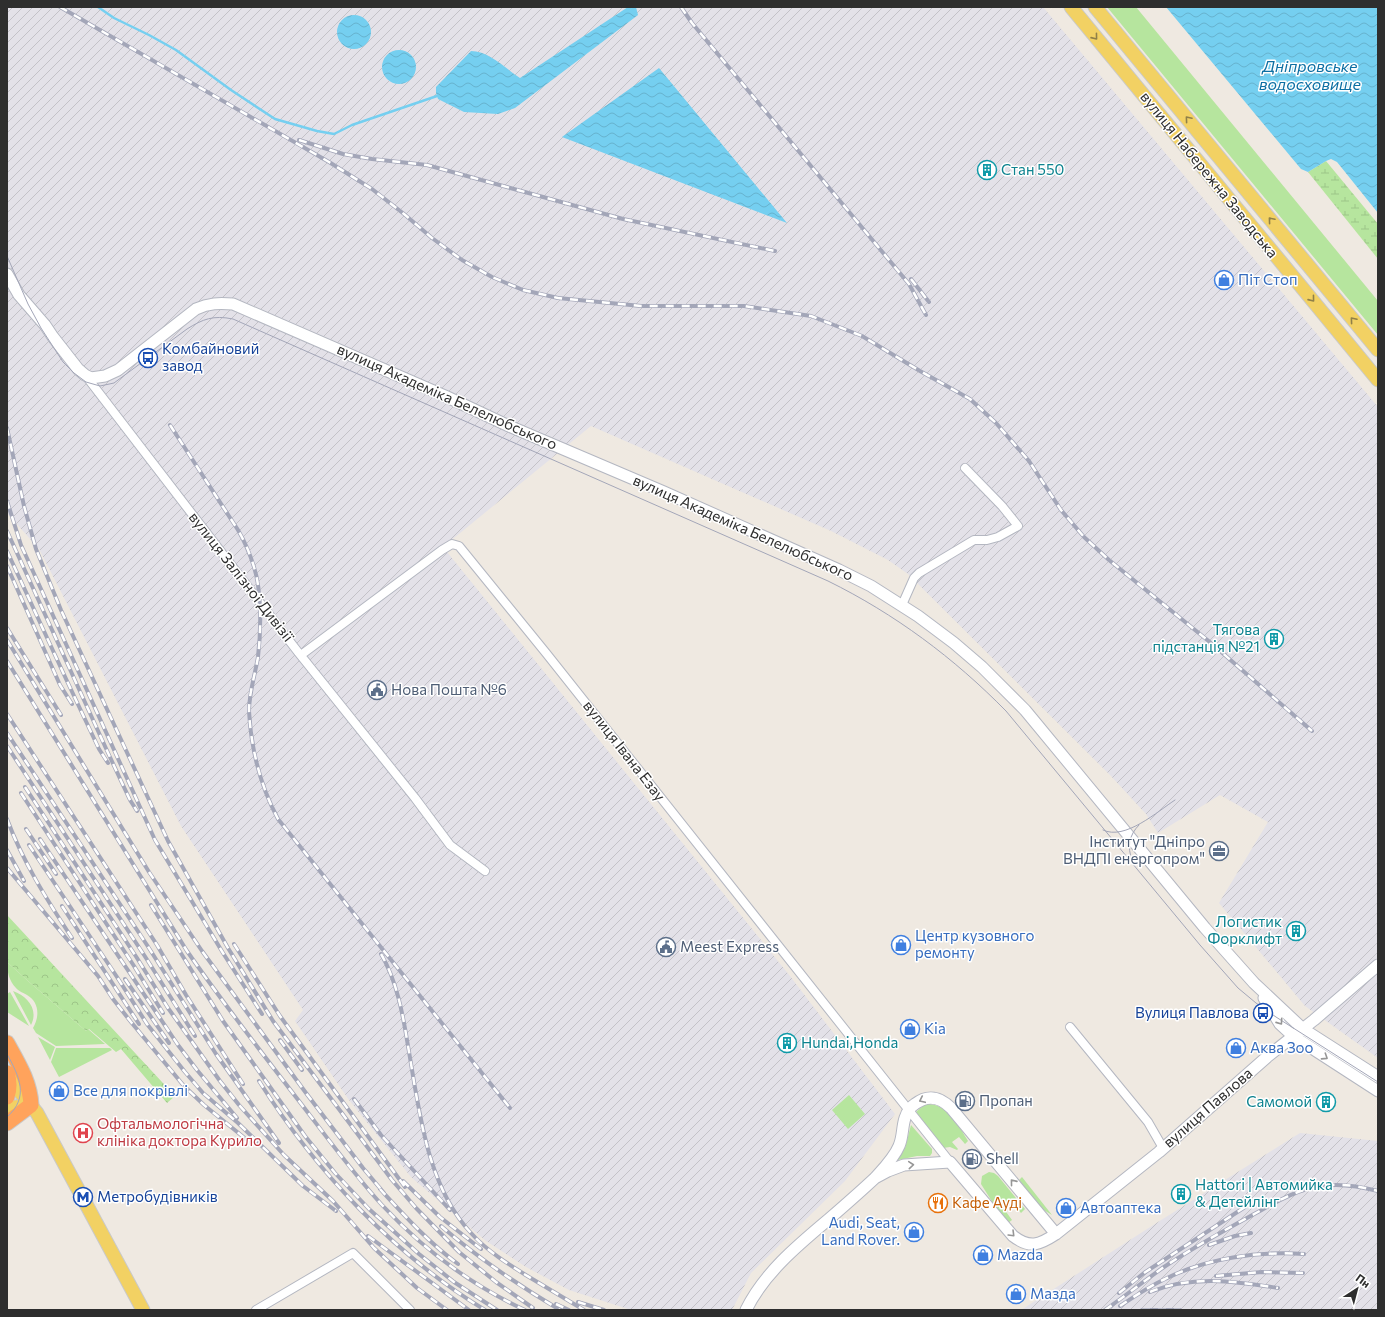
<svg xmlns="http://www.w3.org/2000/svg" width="1385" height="1317" viewBox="0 0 1385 1317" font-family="Commissioner,sans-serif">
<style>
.industrial{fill:url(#industrial-furrows)}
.green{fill:#b6e59e}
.forest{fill:url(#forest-crowns)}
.wetland{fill:url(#wetland-marsh)}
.water{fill:url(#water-waves)}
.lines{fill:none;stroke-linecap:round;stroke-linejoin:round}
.stream{stroke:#75cff0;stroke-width:2.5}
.street-casing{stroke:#b4b7c1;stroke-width:10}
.secondary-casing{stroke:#b4b7c1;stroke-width:13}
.primary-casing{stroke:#c9c9c9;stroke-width:15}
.highway-casing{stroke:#c9c9c9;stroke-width:17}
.street{stroke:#fff;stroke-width:8}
.secondary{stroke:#fff;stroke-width:11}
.primary{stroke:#f2d163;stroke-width:13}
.highway{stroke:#ffa35c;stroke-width:15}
.tram{stroke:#a3a6b8;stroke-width:1}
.rail-casing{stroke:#a3a6b8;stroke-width:4}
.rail{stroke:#fff;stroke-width:2.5;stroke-dasharray:8;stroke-linecap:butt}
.oneway{stroke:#908048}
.oneway2{stroke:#969696}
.labels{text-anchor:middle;stroke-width:3;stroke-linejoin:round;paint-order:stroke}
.culture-label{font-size:15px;fill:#0d838f;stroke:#fff;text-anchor:start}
.street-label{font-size:15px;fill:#2e2e2e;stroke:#fff}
.shop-label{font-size:15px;fill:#366cbe;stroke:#fff;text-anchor:start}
.transit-label{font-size:15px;fill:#164399;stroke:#fff;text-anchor:start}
.service-label{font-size:15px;fill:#4e5e75;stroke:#fff;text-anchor:start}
.health-label{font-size:15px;fill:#be3a42;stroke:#fff;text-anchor:start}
.food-label{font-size:15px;fill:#c56008;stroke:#fff;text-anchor:start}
.water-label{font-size:16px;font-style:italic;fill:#0d6fa3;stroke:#fff}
</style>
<defs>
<pattern id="industrial-furrows" width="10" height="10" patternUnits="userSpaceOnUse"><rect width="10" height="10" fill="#e3e1e8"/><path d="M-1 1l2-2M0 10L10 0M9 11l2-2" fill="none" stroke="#c3c1c7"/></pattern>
<pattern id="forest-crowns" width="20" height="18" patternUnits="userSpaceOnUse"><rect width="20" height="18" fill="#b6e59e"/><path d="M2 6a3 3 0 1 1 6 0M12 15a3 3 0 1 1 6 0" fill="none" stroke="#9dc588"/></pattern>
<pattern id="wetland-marsh" width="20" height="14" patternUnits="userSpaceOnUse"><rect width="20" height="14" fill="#b6e59e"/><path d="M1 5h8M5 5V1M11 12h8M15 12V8" fill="none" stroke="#9dc588"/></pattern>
<pattern id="water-waves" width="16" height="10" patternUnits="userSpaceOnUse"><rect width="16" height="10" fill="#75cff0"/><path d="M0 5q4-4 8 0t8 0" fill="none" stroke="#66b2ce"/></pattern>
</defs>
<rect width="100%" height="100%" fill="#efe9e1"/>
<path class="industrial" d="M7,7H1043L1378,407V1058L1305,1006L1219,903L1268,822L1220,795L1158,833L1146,814L1110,775L908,574L888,560L831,531L591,426L443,547L790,976L895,1114L845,1181L751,1273L732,1310H631L569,1290L526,1267L486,1241L411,1177L349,1100L295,1021L303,1010L181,826L39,549L7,513Z
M1300,1133L1378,1141V1310H1021L1158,1222Z"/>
<path class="green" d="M1107,7H1136L1378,301V335Z
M7,962L28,981L86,1031L88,1029L105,1044L56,1046L36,1033L33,1028C40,1016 39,1002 27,995C24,993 18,991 16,988C9,981 7,971 7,962Z
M13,991C27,996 39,1009 31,1025Z
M10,992L29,1026L7,1012V994Z
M38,1037L55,1047L50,1060Z
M56,1048H110L112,1050L59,1077L51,1062Z
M849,1095L865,1114L848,1129L832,1110Z
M929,1104C948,1105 959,1126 968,1141L965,1144L959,1137L952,1142L958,1149L957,1150L950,1147L943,1148L916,1112L924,1105Z
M911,1125L932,1149V1153L930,1156H917L898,1160L905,1148Z
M989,1172L994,1173L998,1176L1025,1209L1021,1213L1012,1202L1004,1209L1012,1220L1008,1223L996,1208L981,1184L982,1176Z
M1022,1177L1052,1215L1042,1209L1019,1180Z"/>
<path class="forest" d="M7,915L175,1096L167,1103L121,1049L116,1052L89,1029L86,1031L28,981L7,962Z"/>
<path class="wetland" d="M1326,161L1378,224V259L1308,172Z"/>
<path class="water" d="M628,7H636L638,15L515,108L498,114L464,112L438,99L436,93V87L471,51C489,51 506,69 520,78Z
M1166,7H1378V213L1337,162L1331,159L1326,161L1308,172L1301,169Z
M337 32a17 17 0 1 1 34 0a17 17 0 1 1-34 0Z
M382 67a17 17 0 1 1 34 0a17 17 0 1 1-34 0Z
M659,68L787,223L562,137Z"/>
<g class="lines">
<path class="stream" d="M98,7L114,18L149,35L176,50L231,90L275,119L317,131L334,134L352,125L437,96"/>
<defs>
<path id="street" d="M86,376L298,652L415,798L450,845L485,871
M902,605L914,578L919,573L974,540H987L998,537L1018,526L1002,506L965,468
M301,655L442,550L452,544L459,546L546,653L950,1162
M1070,1027L1148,1122L1163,1148
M256,1310L353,1253L410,1310"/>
<path id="secondary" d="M7,274L19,295L45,325L53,337L78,369L85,375L91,378L105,376L118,370L196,309C209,303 219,303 233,304L445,396L509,426L664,492L839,570L871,586L918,616L954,643L982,667L1025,710L1205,928L1254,983L1303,1029L1378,1077
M1264,998L1280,1024L1293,1036L1378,1091
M875,1178L888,1171L904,1165L950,1162L1013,1236C1030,1249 1039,1245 1056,1234L1159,1152L1267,1057L1314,1020L1378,965
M746,1310C764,1273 798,1245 829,1219C844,1206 860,1192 875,1178C884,1168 894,1158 899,1146C903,1137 902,1127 905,1118C907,1112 910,1107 915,1104C928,1094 940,1097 951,1108L1056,1234"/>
<path id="primary" d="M1071,7L1378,380
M1095,7L1378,350
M7,1073L20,1092L37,1113L143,1310
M7,1108L31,1105"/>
<path id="highway" d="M7,1043C18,1063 30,1082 31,1105L7,1123
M7,1073C10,1082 10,1088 7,1097"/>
</defs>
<use href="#street" class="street-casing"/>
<use href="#secondary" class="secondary-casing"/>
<use href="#primary" class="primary-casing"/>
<use href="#highway" class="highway-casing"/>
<use href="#street" class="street"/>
<use href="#secondary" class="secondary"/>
<use href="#primary" class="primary"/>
<use href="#highway" class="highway"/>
<path class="tram" d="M7,256L28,304L41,328L63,362L74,373L86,382L100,386L114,383L187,329C203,319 213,315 233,319L828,581C895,614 954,658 1006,711L1200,945L1238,988L1256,1003L1276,1017L1378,1082
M1103,830C1125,841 1158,811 1175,800
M1132,860C1127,847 1129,835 1139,825
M7,1054C19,1076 30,1097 7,1117"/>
<defs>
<path id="rail" d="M60,7L329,162L372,189L404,214L432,238L462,260L492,277L523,290L558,298L641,306H744L811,316L862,336L920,371L970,399L996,423L1029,461L1061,510L1084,537L1109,560L1211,643L1312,731
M681,7L692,23L909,284L926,315
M299,140L343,154L372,159L427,165L623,219L775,251
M911,279L929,302
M170,425L238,530C245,542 250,554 254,567C262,592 261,632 258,657C255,675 249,693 249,711C251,749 261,787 278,819L510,1108
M7,428L24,506L36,549L61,610L168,841L228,948L273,1021L392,1180L416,1208L459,1252L496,1282L533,1308
M7,501L21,545L155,840L223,953L262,1014
M7,531L109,755L130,800L137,811
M7,551L67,681L99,749L108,763
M7,566L60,685L72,704
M7,628L61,715
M7,640L149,872L202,951L306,1093L363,1168L384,1193
M7,661L187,951C223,1003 261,1052 299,1101C326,1136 352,1172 382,1205C422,1248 471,1285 525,1310
M7,714L157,945L186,995L243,1084
M7,733L147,945L216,1054L279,1143
M7,746L146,958L195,1036
M25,787L137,958L168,1008L220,1081L239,1105L284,1155L333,1201L374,1248L417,1288L447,1310
M21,793L134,966L163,1013
M7,819C23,862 47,900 72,938
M26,829L56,874
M40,839L178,1045L197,1070L237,1118
M29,845L117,977L147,1024L185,1072L203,1093L238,1123L303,1186L336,1211
M7,850L24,881
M7,868L98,976L113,999L131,1022L184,1086L204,1105L252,1144
M151,905L223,1021L305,1136L335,1173L369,1209L419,1254L454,1282L497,1310
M62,906L139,1024
M234,944L280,1016L405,1187
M381,954C397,981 403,1015 408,1046C419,1108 426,1185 471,1233C487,1251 508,1264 529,1277
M125,979L169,1043
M280,1040L302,1070
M259,1081C315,1170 394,1255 485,1310
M354,1099L381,1135L450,1210
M403,1181L440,1217L481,1249
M380,1189C404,1215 429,1243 458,1264
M441,1226C478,1258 518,1285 560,1310
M368,1236L469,1310
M1209,1245L1235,1236L1251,1233
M524,1274L584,1310
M1216,1276L1262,1272L1303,1273
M1150,1292C1192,1275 1234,1281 1278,1288
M1119,1293L1144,1273L1245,1207
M578,1302L604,1310
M556,1304L569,1310
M1120,1306C1135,1296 1150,1286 1165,1279C1207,1258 1258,1251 1304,1254
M1105,1310C1125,1296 1144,1281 1164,1267C1194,1247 1225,1230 1256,1213C1276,1202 1298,1189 1321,1186C1341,1183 1359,1186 1378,1191
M1142,1310H1180"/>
</defs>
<use href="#rail" class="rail-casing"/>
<use href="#rail" class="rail"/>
</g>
<defs><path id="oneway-chevron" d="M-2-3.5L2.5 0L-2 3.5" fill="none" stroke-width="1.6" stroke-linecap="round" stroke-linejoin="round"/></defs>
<g class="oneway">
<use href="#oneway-chevron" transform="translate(1095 37) rotate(51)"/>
<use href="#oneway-chevron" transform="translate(1188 119) rotate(-130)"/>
<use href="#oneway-chevron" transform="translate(1271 220) rotate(-130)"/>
<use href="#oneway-chevron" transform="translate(1312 299) rotate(51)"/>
<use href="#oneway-chevron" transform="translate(1353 320) rotate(-130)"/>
</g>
<g class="oneway2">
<use href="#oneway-chevron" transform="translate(1280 1022) rotate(55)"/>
<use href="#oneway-chevron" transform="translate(1325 1057) rotate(33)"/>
<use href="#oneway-chevron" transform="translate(922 1100) rotate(155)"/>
<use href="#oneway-chevron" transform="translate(911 1165) rotate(-5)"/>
<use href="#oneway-chevron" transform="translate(1013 1182) rotate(-129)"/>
<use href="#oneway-chevron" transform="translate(1012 1234) rotate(45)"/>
</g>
<defs>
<symbol id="building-ring" viewBox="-11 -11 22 22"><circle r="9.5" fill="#fff" stroke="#0f9aa8" stroke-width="1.5"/><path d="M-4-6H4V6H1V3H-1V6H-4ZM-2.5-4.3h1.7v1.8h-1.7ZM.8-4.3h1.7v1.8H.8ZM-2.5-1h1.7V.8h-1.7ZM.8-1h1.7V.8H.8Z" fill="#0f9aa8"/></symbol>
<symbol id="shop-ring" viewBox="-11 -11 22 22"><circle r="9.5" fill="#fff" stroke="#3f7fe0" stroke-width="1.5"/><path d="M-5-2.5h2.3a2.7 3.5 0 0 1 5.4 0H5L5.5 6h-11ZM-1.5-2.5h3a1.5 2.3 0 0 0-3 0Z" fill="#3f7fe0"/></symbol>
<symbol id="bus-ring" viewBox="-11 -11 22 22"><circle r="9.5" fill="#fff" stroke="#1a4fb4" stroke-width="1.5"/><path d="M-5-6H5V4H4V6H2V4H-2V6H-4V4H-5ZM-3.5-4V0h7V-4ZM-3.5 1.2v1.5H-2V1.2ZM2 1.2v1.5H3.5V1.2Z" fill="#1a4fb4"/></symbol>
<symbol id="civic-ring" viewBox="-11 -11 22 22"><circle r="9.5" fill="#fff" stroke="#5c6f8a" stroke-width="1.5"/><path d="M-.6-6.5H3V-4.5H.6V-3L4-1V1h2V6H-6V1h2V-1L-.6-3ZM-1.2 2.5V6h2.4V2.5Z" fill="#5c6f8a"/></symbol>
<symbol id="office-ring" viewBox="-11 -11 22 22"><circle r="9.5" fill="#fff" stroke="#5c6f8a" stroke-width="1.5"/><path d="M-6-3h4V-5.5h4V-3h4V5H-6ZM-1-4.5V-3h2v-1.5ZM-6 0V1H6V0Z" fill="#5c6f8a"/></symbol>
<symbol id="fuel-ring" viewBox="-11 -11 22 22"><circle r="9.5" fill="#fff" stroke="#5c6f8a" stroke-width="1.5"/><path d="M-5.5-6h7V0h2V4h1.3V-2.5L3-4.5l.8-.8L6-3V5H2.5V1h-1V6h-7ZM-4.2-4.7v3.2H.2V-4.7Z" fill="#5c6f8a"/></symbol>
<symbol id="hospital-ring" viewBox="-11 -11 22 22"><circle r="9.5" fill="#fff" stroke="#e0444e" stroke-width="1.5"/><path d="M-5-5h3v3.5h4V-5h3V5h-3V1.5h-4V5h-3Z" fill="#e0444e"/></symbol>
<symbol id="metro-ring" viewBox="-11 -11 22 22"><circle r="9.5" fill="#fff" stroke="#1a4fb4" stroke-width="1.5"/><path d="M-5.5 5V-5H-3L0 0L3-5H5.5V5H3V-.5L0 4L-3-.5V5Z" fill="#1a4fb4"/></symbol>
<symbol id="restaurant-ring" viewBox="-11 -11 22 22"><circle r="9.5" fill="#fff" stroke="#e8710a" stroke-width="1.5"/><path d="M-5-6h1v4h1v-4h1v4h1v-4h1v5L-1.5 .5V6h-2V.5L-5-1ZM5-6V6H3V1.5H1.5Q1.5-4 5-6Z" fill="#e8710a"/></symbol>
</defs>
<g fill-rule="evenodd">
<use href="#building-ring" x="976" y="159" width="22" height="22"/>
<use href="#shop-ring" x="1213" y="269" width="22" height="22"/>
<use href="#bus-ring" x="137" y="347" width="22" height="22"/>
<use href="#building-ring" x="1263" y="628" width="22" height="22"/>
<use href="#civic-ring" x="366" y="679" width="22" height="22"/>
<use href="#office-ring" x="1208" y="840" width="22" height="22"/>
<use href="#building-ring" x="1285" y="920" width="22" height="22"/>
<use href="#shop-ring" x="890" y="934" width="22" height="22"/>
<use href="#civic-ring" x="655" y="936" width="22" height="22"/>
<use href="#bus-ring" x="1252" y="1002" width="22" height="22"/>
<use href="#shop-ring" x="899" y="1018" width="22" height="22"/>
<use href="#building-ring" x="776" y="1032" width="22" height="22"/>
<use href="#shop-ring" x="1225" y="1037" width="22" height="22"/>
<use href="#shop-ring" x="48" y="1080" width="22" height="22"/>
<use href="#fuel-ring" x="954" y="1090" width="22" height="22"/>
<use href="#building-ring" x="1315" y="1091" width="22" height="22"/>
<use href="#hospital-ring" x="72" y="1122" width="22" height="22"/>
<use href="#fuel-ring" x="961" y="1148" width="22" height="22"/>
<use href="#building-ring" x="1170" y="1183" width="22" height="22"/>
<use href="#metro-ring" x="72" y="1186" width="22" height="22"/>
<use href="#restaurant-ring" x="927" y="1192" width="22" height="22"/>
<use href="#shop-ring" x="1055" y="1197" width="22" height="22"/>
<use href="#shop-ring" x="903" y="1221" width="22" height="22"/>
<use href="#shop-ring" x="972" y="1244" width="22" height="22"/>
<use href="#shop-ring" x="1005" y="1283" width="22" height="22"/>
</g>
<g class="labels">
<g class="culture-label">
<text x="1001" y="175">Стан 550</text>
<text x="1260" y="635" text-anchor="end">Тягова<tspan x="1260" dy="17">пiдстанцiя №21</tspan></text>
<text x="1282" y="927" text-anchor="end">Логистик<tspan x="1282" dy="17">Форклифт</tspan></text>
<text x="801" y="1048">Hundai,Honda</text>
<text x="1312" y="1107" text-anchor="end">Самомой</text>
<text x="1195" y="1190">Hattori | Автомийка<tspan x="1195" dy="17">&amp; Детейлінг</tspan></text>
</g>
<g class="street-label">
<text transform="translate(1209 175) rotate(51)" y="5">вулиця Набережна Заводська</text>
<text transform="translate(447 397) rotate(24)" y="5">вулиця Академіка Белелюбського</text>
<text transform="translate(743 528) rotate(24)" y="5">вулиця Академіка Белелюбського</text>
<text transform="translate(241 577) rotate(52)" y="5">вулиця Залізної Дивізії</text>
<text transform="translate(624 751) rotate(52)" y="5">вулиця Івана Езау</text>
<text transform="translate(1208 1108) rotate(-41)" y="5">вулиця Павлова</text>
</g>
<g class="shop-label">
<text x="1238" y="285">Піт Стоп</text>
<text x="915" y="941">Центр кузовного<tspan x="915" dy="17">ремонту</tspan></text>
<text x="924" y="1034">Kia</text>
<text x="1250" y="1053">Аква Зоо</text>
<text x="73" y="1096">Все для покрівлі</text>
<text x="1080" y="1213">Автоаптека</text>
<text x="900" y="1228" text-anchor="end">Audi, Seat,<tspan x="900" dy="17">Land Rover.</tspan></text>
<text x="997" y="1260">Mazda</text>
<text x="1030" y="1299">Мазда</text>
</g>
<g class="transit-label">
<text x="162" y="354">Комбайновий<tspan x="162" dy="17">завод</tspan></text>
<text x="1249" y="1018" text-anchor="end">Вулиця Павлова</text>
<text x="97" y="1202">Метробудівників</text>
</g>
<g class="service-label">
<text x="391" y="695">Нова Пошта №6</text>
<text x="1205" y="847" text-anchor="end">Інститут "Дніпро<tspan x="1205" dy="17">ВНДПІ енергопром"</tspan></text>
<text x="680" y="952">Meest Express</text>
<text x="979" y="1106">Пропан</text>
<text x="986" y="1164">Shell</text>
</g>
<g class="health-label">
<text x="97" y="1129">Офтальмологічна<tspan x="97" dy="17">клініка доктора Курило</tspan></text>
</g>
<g class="food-label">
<text x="952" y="1208">Кафе Ауді</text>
</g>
<g class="water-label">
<text x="1310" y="72">Дніпровське<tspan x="1310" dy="18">водосховище</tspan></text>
</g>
</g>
<rect width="1385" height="1317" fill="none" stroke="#2e2e2e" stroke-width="16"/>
<g transform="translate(1357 1289) rotate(36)" stroke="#ffffff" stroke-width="3" paint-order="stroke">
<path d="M0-3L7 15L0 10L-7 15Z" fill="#2e2e2e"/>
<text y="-6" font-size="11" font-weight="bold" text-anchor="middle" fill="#2e2e2e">Пн</text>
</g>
</svg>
